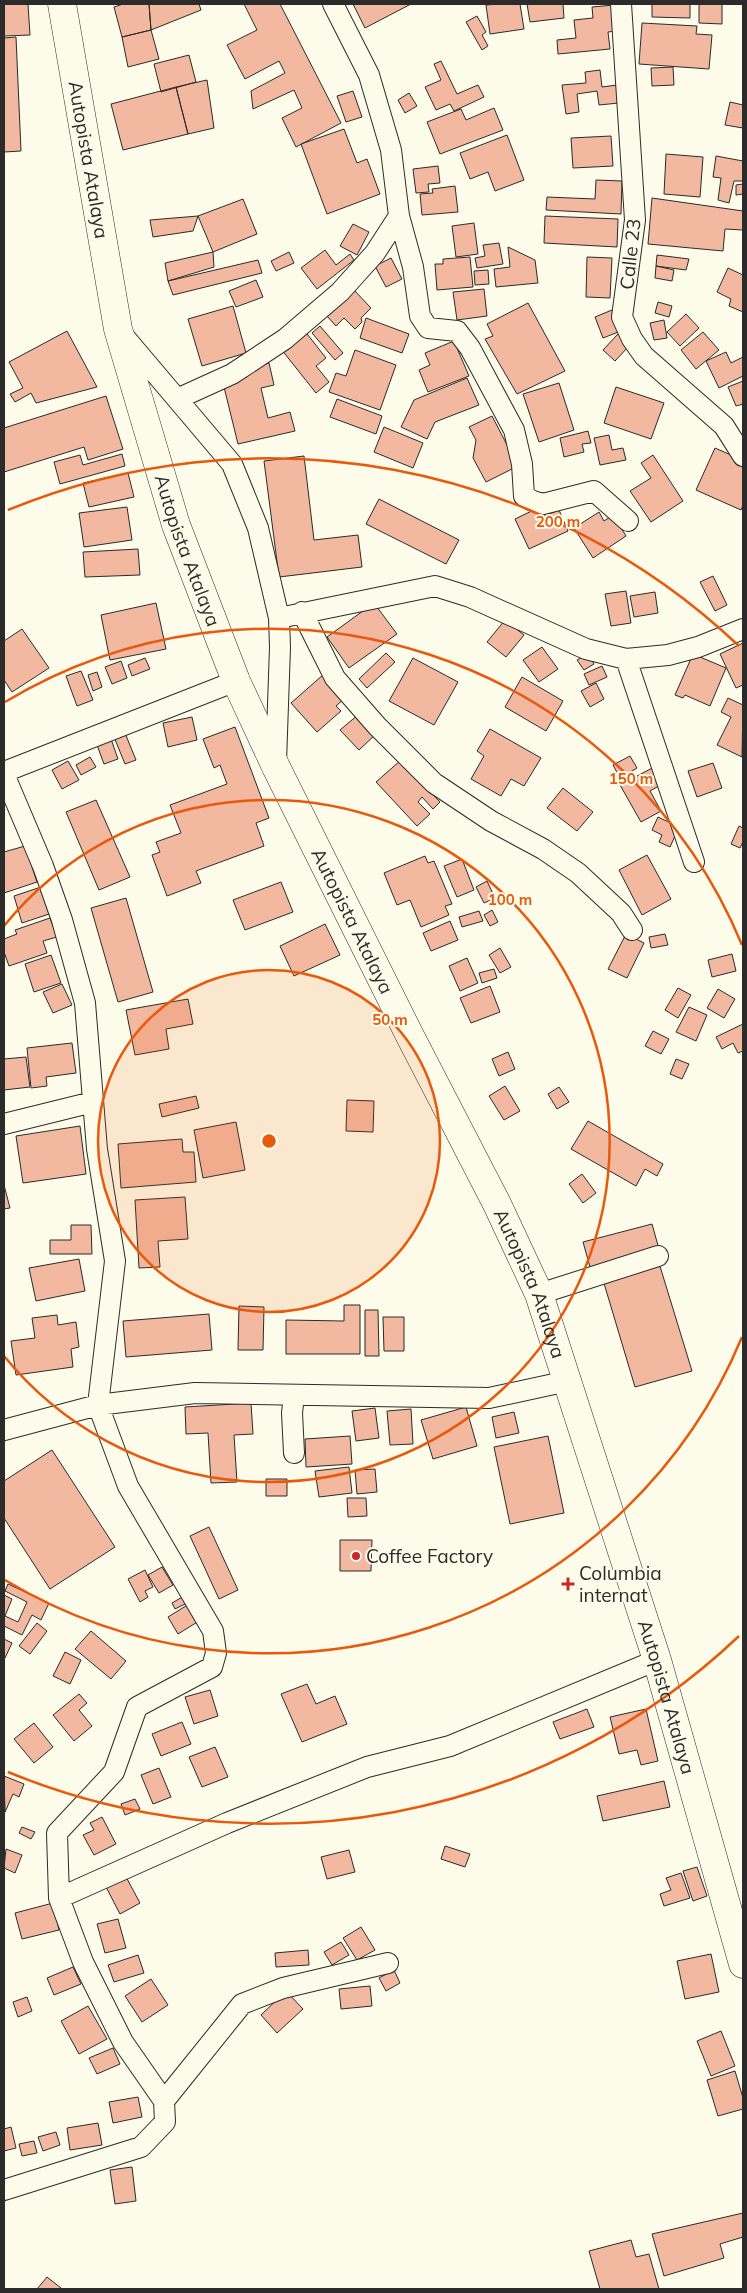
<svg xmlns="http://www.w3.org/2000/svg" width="747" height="2293" viewBox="0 0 747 2293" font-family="Mulish,sans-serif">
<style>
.building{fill:#f2b8a0;stroke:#2b2b2b}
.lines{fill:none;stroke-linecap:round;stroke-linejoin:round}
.minor-casing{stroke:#2b2b2b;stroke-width:22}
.primary-casing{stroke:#2b2b2b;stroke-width:29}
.minor{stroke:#fdfbea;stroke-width:20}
.primary{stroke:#fdfbea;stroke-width:28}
.ring{fill:none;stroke:#e8590c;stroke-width:2.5}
.poi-dot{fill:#c62828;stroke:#fdfbea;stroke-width:2}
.labels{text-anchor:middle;stroke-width:4;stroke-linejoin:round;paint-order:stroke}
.street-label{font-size:19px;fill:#2b2b2b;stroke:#fdfbea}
.poi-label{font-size:19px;fill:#2b2b2b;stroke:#fdfbea;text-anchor:start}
.centre{fill:#e8590c;stroke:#fdfbea;stroke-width:2.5}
.ring-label{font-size:15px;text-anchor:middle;font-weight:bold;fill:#e8590c;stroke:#fdfbea;stroke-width:4;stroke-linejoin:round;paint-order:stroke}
</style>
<rect width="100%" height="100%" fill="#fdfbea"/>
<path class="building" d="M4,4H28L30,35L4,36Z
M123,4H149L151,30L122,37L114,7Z
M149,4H199L201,10L151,30Z
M244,4H280L341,123L296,147L282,118L302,108L294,90L253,109L251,91L285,73L279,61L245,79L227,45L257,30Z
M353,4H411L365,28Z
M498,4H520L524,29L490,34L486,5Z
M527,4H563L564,18L530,22Z
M652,4H690V18L652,17Z
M699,4H722V24L699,23Z
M614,5L616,31L608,32L610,49L558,54L557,40L576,38L574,20L593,18L592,7Z
M477,16L486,32L482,35L488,46L482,50L466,22Z
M642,23L697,26L696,34L712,35L709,69L639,64Z
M151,30L159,59L128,67L122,37Z
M16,37L21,151L4,152V38Z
M189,55L196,82L161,92L154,64Z
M441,61L457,94L478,85L484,97L454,111L450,104L436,110L425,87L441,80L434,64Z
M673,67L674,85L652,86L651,68Z
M600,70L602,87L617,85L619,103L599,105L597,91L577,94L579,112L566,114L562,85L586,83L585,72Z
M207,80L214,128L188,134L176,87Z
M176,87L188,134L123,150L111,104Z
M353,91L362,117L346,122L337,96Z
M409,93L417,106L405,113L398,100Z
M730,102L743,105V128L725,125Z
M494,108L503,130L440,154L427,122L461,109L466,120Z
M344,129L357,163L367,159L380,194L327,214L301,144Z
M507,135L524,180L495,191L488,172L470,179L460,153Z
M611,136L613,166L573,168L571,138Z
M666,154L703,157L700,197L664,194Z
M716,156L743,161V181H734L729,203L718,200L721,178L713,177Z
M438,166L440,183L428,184L429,192L416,193L413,169Z
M596,180L622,181L621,214L546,210L547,197L595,199Z
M743,184V194L736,195V185Z
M455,186L458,212L422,215L420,194L433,193L432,189Z
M652,198L743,211V230L725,229L723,251L648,244Z
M243,199L257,234L213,252L198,216Z
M198,216L193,231L153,237L150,220Z
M545,216L618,219L617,247L544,243Z
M474,223L478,254L456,257L452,226Z
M353,224L369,232L357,255L340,246Z
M499,243L503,264L477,268L475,258L485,256L483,245Z
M508,247L535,260L538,283L496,287L494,269L510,267Z
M325,250L336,265L350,254L354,260L317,289L301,268Z
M213,252L214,267L168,281L165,263Z
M289,252L294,263L276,271L271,261Z
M657,255L689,259L686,270L656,266Z
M470,257L473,287L437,290L435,264H443V259Z
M587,257L612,258L610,298L586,297Z
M391,258L402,279L386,287L375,266Z
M258,260L262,273L173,295L168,281Z
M656,266L674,270L672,281L655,278Z
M728,268L743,275V312L729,306L731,299L717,292Z
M488,270L489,284L475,285L474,271Z
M256,280L263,297L236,307L229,291Z
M353,289L371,308L361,318L362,322L355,329L344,318L336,326L326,315Z
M484,289L487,316L457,320L453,292Z
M658,302L672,306L669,317L655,313Z
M528,303L565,371L517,394L485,339L493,336L487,324Z
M233,306L246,353L202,366L188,319Z
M612,310L621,331L603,338L595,317Z
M686,314L699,328L680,346L667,332Z
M366,318L409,334L402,353L360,338Z
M664,320L667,338L654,340L650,323Z
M320,326L343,353L335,360L312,333Z
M304,330L326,358L316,366L329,382L316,393L281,349Z
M67,331L97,387L36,403L31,393L15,402L10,394L23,388L9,362Z
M703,332L719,350L696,369L681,350Z
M618,334L630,345L615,361L603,350Z
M454,341L469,376L428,392L419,370L430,365L425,353Z
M355,350L396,365L380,410L329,392L336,373L346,376Z
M726,352L731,363L743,357V376L719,388L706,361Z
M269,363L274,385L261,388L268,418L290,412L295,431L238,444L223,383L247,377L245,369Z
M467,378L479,405L435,422L427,439L401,427L414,400Z
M743,381V404L736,406L728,387Z
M559,383L574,430L539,442L523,394Z
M616,387L664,403L651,439L604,423Z
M106,396L123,449L88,460L84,447L4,472V428Z
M337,399L382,416L376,434L330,417Z
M492,416L518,466L486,482L473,458L476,440L469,427Z
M384,427L423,443L413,468L374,452Z
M588,431L591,443L582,444L584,452L564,457L560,438Z
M609,435L612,450L623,448L626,460L600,465L594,438Z
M715,448L740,459L743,470V505L741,510L696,490Z
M122,454L125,466L60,484L54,462L80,455L83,465Z
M653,455L683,501L651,522L630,491L651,478L641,463Z
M304,456L314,540L358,535L362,567L279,577L264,461Z
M128,473L134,497L89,507L83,483Z
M379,499L459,540L446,564L366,524Z
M127,507L132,540L84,547L79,513Z
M540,507L544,516L559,510L568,531L529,549L515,519Z
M599,512L604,521L613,515L626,536L593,558L574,528Z
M138,549L140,575L85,577L83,552Z
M713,576L727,605L715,611L700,582Z
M626,591L631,623L611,626L605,594Z
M655,592L658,613L634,617L630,596Z
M156,603L166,649L110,660L101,615Z
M374,603L397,634L349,668L327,637Z
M505,620L524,635L506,657L487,642Z
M22,629L49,668L12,692L4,680V641Z
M743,643V685L736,688L720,654Z
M542,647L558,669L539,682L523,660Z
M386,653L395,662L367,688L359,679Z
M588,654L594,664L584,670L577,660Z
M693,654L726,668L710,706L685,695L683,698L675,695Z
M145,658L150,669L132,676L128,665Z
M413,658L458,682L434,725L389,701Z
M121,661L127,678L112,684L105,667Z
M602,666L607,677L589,685L584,674Z
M81,671L93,700L77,706L66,676Z
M97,672L102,687L93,691L88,675Z
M324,674L346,697L336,706L341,711L317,732L291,703Z
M522,677L563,701L546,731L505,707Z
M596,683L604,699L590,707L581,691Z
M728,698L743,705L742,757L717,745L731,717L721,712Z
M359,714L377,733L359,750L340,730Z
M192,717L197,740L168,747L163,723Z
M235,727L269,818L256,823L264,846L196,871L201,883L167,896L152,855L160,852L156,842L181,833L170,805L227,784L220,765L214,768L203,739Z
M490,729L541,758L524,786L511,779L501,796L471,779L484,756L477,751Z
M125,733L136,760L125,764L114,737Z
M111,739L118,759L104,764L97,745Z
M630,756L637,768L620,778L613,765Z
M90,757L96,767L81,775L76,765Z
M401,760L440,802L433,809L422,797L418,802L430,814L417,826L376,782Z
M68,761L79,780L62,789L52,770Z
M713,763L722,788L697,797L688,771Z
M656,766L666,782L650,791L661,811L641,822L620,785Z
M563,788L593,812L577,831L547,808Z
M96,800L130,877L99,890L66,812Z
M658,817L679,827L670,847L659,842L662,835L652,830Z
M739,826L743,828V842L740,848L731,844Z
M25,846L37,882L4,893V852Z
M647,855L671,899L642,915L619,870Z
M425,856L428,863L434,861L452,904L445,906L449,915L421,927L410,900L397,905L384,873Z
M462,859L474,890L457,897L444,866Z
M487,881L495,898L484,903L476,887Z
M281,882L293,912L245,930L233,900Z
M41,887L49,914L22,923L14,896Z
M126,898L153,992L118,1002L91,908Z
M492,910L498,922L490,926L484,915Z
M479,911L483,921L462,927L459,917Z
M50,918L57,937L43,941L47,953L9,966L4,952V939L17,934L15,930Z
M450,921L458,940L431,951L423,933Z
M325,924L340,955L294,976L280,946Z
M626,934L644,943L627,978L608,969Z
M665,934L668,945L651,948L649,937Z
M500,948L511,967L500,973L489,955Z
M732,954L736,971L712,977L708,960Z
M51,955L61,983L34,992L25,964Z
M467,958L478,983L460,991L449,966Z
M494,969L497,978L482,983L479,973Z
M62,984L72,1005L53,1013L43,992Z
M490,986L500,1012L471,1023L460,998Z
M678,988L691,995L678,1018L665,1010Z
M718,989L735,999L724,1018L707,1008Z
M188,999L193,1024L166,1029L169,1049L135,1055L126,1010Z
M689,1007L707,1015L696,1041L676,1032Z
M743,1024V1051L738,1053L733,1043L722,1049L716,1037Z
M653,1031L669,1039L661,1054L645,1046Z
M72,1043L76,1073L46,1077L47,1086L31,1088L27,1048Z
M508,1052L515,1069L499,1076L492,1059Z
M26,1057L30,1087L4,1090V1059Z
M676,1059L689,1064L682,1079L670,1074Z
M505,1086L520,1111L504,1120L489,1096Z
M559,1087L569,1102L557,1109L548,1094Z
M196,1096L199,1108L162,1117L159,1104Z
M347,1100L374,1101L373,1132L346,1131Z
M588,1121L663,1164L657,1176L645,1169L636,1186L571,1149Z
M236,1122L245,1170L203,1178L194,1130Z
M80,1126L86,1174L23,1183L16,1136Z
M182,1139L183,1152H194L196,1182L121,1188L118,1144Z
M582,1174L596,1193L583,1203L569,1184Z
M4,1185L10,1208L4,1209Z
M185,1197L188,1239L158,1241L160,1267L139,1268L135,1200Z
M652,1224L659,1249L590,1267L583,1242Z
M71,1225H91L92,1254H50V1240H71Z
M79,1259L85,1291L36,1301L29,1268Z
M659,1263L692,1371L635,1387L603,1280Z
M344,1305H360V1354H286V1320L344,1321Z
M239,1306L264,1307L263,1350H238Z
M365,1310H378L379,1356H365Z
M209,1314L212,1350L126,1357L123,1321Z
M57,1315L58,1325L76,1322L79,1347L71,1349L73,1367L16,1375L11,1341L35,1338L32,1318Z
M383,1317H404V1351H384Z
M251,1403L253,1434L234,1435L237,1482L211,1483L208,1433L186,1434L185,1407Z
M466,1407L477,1446L433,1459L421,1420Z
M375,1408L379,1438L356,1441L352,1411Z
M411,1409L413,1444L390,1445L387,1411Z
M514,1412L519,1433L496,1438L492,1417Z
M350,1436L352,1464L306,1467L305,1439Z
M548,1436L564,1513L510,1524L494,1447Z
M52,1450L115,1547L50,1589L4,1518V1481Z
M349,1467L352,1493L319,1497L315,1471Z
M375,1469L377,1492L357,1494L355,1470Z
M266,1479H287V1496H266Z
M347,1498H366L367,1516L348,1517Z
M209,1527L238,1590L219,1599L190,1536Z
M340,1540H372L371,1571H340Z
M162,1567L173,1585L159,1593L148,1575Z
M145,1570L153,1587L145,1591L148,1597L140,1602L128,1579Z
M8,1584L49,1603L41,1620L32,1615L22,1635L4,1626V1595L12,1599L5,1616L18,1622L27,1602L5,1591Z
M184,1596L187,1603L175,1609L172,1603Z
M189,1604L199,1621L178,1634L168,1617Z
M37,1623L47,1631L30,1654L19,1646Z
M91,1631L126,1661L111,1679L75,1649Z
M4,1639L12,1643L5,1658L4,1657Z
M65,1652L81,1660L70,1684L53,1676Z
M307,1684L316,1704L335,1696L347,1724L302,1742L281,1694Z
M210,1690L218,1716L194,1724L185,1697Z
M79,1694L87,1703L79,1710L92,1726L74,1741L53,1715Z
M587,1709L594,1727L560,1739L553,1722Z
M646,1709L658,1761L641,1765L637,1750L619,1754L610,1717Z
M182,1722L191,1744L161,1756L152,1734Z
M34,1723L53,1747L34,1763L14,1739Z
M215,1747L228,1777L202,1787L189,1757Z
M159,1768L171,1797L153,1804L141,1775Z
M4,1776L24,1784L19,1797L13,1794L5,1812Z
M664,1781L670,1807L603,1821L597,1796Z
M135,1799L140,1809L125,1815L121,1804Z
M102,1817L116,1844L94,1855L83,1835L94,1830L90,1823Z
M22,1827L35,1832L31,1839L19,1833Z
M445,1846L470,1854L465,1867L441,1859Z
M6,1849L22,1855L15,1873L4,1868Z
M349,1850L355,1872L327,1879L321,1857Z
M697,1867L707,1896L693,1901L683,1871Z
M681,1873L690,1898L664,1906L660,1894L671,1890L666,1878Z
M125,1875L140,1903L120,1914L105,1885Z
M53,1903L59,1930L22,1939L15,1913Z
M118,1919L126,1948L105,1953L97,1924Z
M361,1927L375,1950L357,1960L343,1938Z
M341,1942L349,1955L332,1965L324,1952Z
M308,1950L309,1965L276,1967L275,1953Z
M711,1954L719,1992L685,1999L677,1961Z
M138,1955L144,1973L114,1982L108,1965Z
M73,1967L81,1984L54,1995L47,1978Z
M394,1970L400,1983L386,1991L379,1978Z
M151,1979L168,2005L142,2022L125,1996Z
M370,1986L372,2006L341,2009L339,1989Z
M286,1991L303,2009L277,2033L261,2015Z
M27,1997L32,2011L18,2017L13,2002Z
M88,2006L107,2039L79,2054L61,2021Z
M721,2031L735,2066L711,2076L697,2041Z
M113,2048L120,2064L97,2074L89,2058Z
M735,2071L743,2098V2109L718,2116L707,2080Z
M138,2097L142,2117L113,2123L109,2102Z
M98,2123L102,2145L70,2150L67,2128Z
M11,2127L16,2148L4,2151V2129Z
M56,2132L60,2145L43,2151L38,2137Z
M34,2141L37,2153L22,2156L19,2144Z
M132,2167L136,2201L115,2204L110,2170Z
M743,2213V2237L720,2244L724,2258L664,2276L652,2234Z
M631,2240L636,2257L649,2254L659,2289H600L589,2251Z
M47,2277L61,2288L60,2289H37Z"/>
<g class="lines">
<defs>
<path id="minor" d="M333,4L369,75L391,150L399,216L413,267L420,316L428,328L457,331L470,348L514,430L522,464L524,496L533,501L543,504L594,491L628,521
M621,4L635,220L622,317L632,339L644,356L724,426L743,456
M122,334L232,464L258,528L279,618L280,647L276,762
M177,399L232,374L285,339L340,292L375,253L399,216
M302,612L335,678L377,726L434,783L491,821L543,849L578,873L621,913L632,930
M279,618L435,586L470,597L586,649L626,659L668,655L698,647L743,629
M626,659L694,862
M4,772L236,681
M4,774L43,866L62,920L85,1003L97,1149L115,1261L98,1405L128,1486L213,1631L216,1653L212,1667L137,1707L114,1772L57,1833L59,1898L83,1962L123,2042L164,2101
M4,1124L93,1102
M539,1294L658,1256
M294,1395L292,1413L294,1453
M4,1430L98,1405L195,1393L489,1398L568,1381
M59,1898L227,1823L367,1767L450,1746L657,1660
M4,2190L141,2147L165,2122L164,2101L242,2004L283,1988L388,1963"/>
<g id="primary">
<path id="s1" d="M62,4L118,329L176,525L236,681L276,767L409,1034L497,1204L539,1294L657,1660L743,1964"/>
</g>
</defs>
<use href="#minor" class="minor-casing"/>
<use href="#primary" class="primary-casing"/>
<use href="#minor" class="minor"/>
<use href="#primary" class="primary"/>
</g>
<circle cx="269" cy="1141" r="171" fill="#e8590c" fill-opacity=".12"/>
<g class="ring">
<circle cx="269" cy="1141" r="171"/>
<path d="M4 926A341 341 0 1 1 4 1356"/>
<path d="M742 1337A512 512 0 0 1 5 1580M5 702A512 512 0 0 1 742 945"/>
<path d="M739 1636A683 683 0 0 1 8 1772M8 510A683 683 0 0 1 739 646"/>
</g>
<g class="poi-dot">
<circle cx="356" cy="1556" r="5"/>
<path d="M565.5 1576.5h5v5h5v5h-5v5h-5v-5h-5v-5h5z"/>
</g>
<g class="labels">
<g class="street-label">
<text dy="7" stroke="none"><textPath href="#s1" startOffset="158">Autopista Atalaya</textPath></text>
<text transform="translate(630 254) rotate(-84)" y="7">Calle 23</text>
<text dy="7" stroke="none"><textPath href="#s1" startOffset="562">Autopista Atalaya</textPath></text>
<text dy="7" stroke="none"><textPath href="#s1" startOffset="968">Autopista Atalaya</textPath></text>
<text dy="7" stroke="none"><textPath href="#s1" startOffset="1372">Autopista Atalaya</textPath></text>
<text dy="7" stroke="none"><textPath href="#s1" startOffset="1808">Autopista Atalaya</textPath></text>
</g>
<g class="poi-label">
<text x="366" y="1563">Coffee Factory</text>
<text x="579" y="1580">Columbia<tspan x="579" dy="22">internat</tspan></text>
</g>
</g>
<circle cx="269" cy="1141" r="8" class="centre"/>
<g class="ring-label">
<text x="558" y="527">200 m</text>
<text x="631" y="784">150 m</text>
<text x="510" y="905">100 m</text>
<text x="390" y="1025">50 m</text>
</g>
<rect width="747" height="2293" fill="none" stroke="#2b2b2b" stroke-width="10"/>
</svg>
